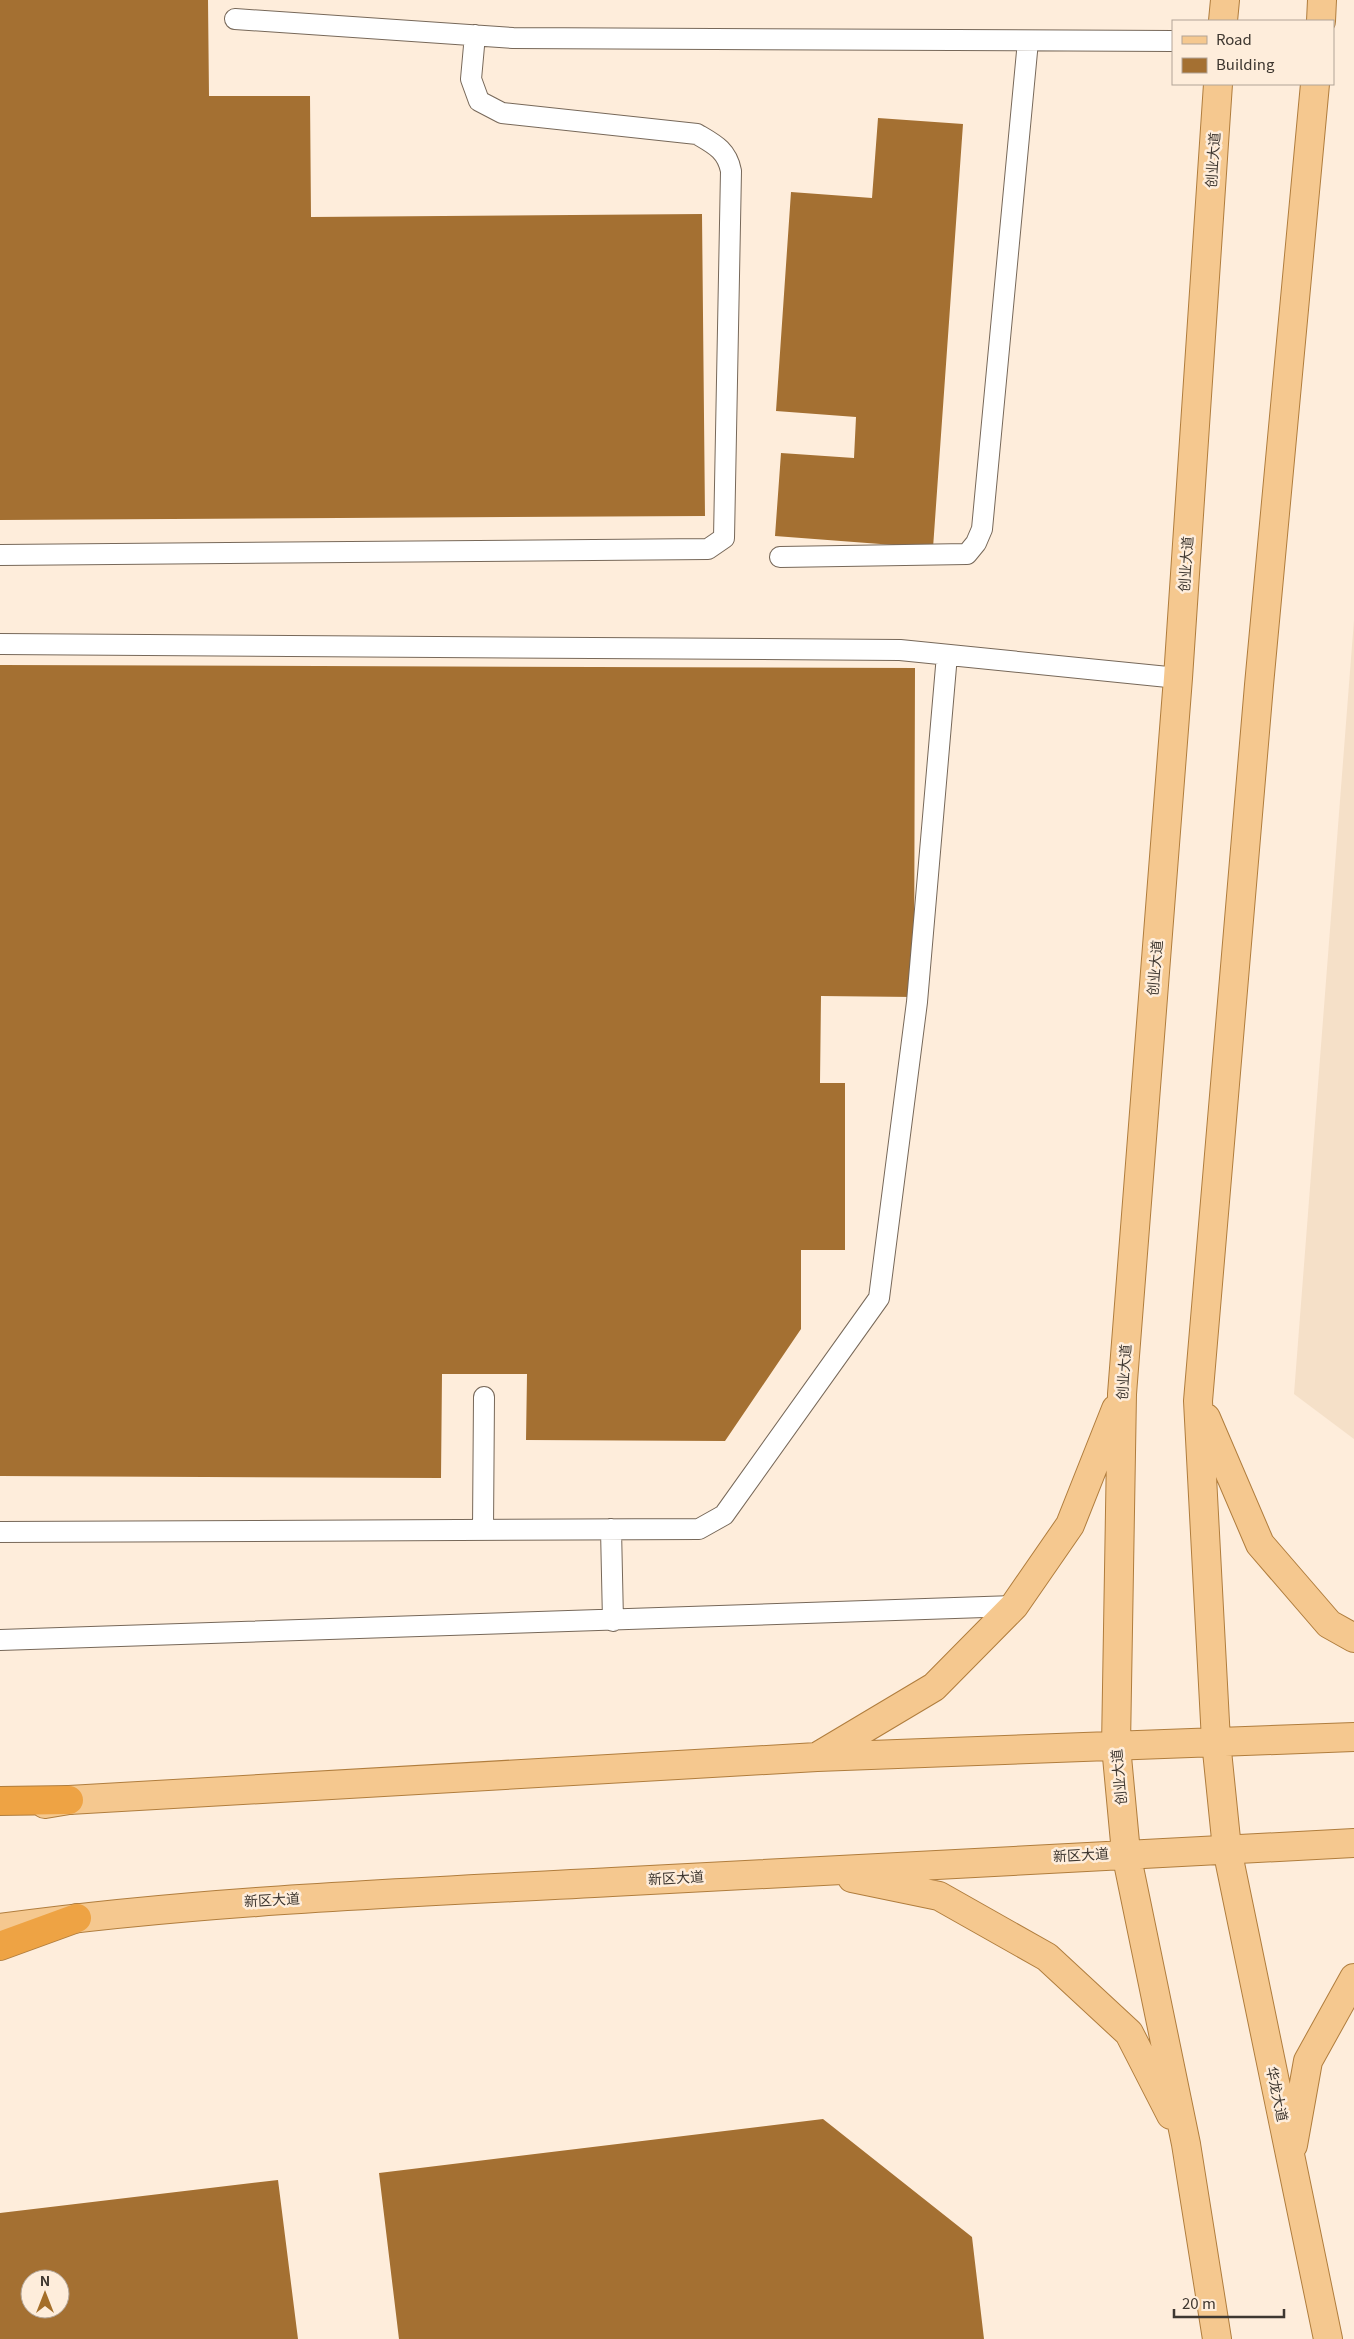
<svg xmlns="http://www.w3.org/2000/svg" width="1354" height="2339" viewBox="0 0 1354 2339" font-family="Georgia,'Noto Sans SC',serif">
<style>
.built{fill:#f5e0c8}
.building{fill:#a47032;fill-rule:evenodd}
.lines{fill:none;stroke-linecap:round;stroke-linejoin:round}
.lane-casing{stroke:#776859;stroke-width:22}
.primary-casing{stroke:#b07d3d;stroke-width:30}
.highway-casing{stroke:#b07d3d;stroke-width:30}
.lane{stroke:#fff;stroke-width:20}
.primary{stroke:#f5c88f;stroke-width:28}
.highway{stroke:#eea344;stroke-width:28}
.labels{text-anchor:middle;stroke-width:5;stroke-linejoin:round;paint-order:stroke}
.street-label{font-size:14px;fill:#3e3730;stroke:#feeddb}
</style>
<rect width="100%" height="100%" fill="#feeddb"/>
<path class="built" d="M1354,620V1439L1294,1394Z"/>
<path class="building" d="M0,0H208L209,96H310L311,217L702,214L705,516L0,520Z
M878,118L963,124L933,548L775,536L781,453L854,458L856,417L776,411L791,192L872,198Z
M0,665L915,668L914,997L821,996L820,1083H845V1250H801V1329L725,1441L526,1440L527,1374H442L441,1478L0,1476Z
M823,2119L972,2237L984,2339H399L379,2173Z
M278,2180L298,2339H0V2213ZM30,2279H60V2309H30Z"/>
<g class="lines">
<defs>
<path id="lane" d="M235,19L513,38L1173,41
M0,555L708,549L724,538L731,171C727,150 714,144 697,134L502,113L479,101L471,79L475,35
M780,557L967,554L976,543L982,529L1028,41
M0,644L900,650L1178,678
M483,1529L484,1397
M611,1529L613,1621
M0,1532L699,1529L724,1515L879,1298L917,1002L947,655
M0,1640L1014,1606"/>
<path id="primary" d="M1223,21L1225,0
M1321,21L1322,0
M1315,84L1259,685L1198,1401L1216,1741L1227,1849L1328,2339
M1206,1418L1260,1544L1329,1624L1354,1638
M820,1755L934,1687L1014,1606L1070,1525L1116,1409
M45,1804L69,1800L817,1757L1354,1737
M852,1878L939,1896L1047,1957L1129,2033L1171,2115
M0,1928C203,1900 407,1893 612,1882C859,1868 1106,1854 1354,1843
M1293,2145L1308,2061L1354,1978
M1217,2339L1186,2144L1126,1853L1116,1746L1122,1394L1178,678L1218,84"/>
<path id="highway" d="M0,1801L69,1800
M0,1946L77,1918"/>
</defs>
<use href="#lane" class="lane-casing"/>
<use href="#primary" class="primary-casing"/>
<use href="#highway" class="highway-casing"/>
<use href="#lane" class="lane"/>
<use href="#primary" class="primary"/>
<use href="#highway" class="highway"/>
</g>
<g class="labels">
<g class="street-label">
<text transform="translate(1213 160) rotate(-86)" y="5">创业大道</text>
<text transform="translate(1186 564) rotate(-86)" y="5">创业大道</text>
<text transform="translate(1155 968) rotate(-85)" y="5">创业大道</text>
<text transform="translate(1124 1372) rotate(-86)" y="5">创业大道</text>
<text transform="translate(1119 1777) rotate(-95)" y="5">创业大道</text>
<text transform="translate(1081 1855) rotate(-3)" y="5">新区大道</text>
<text transform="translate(676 1878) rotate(-3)" y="5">新区大道</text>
<text transform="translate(272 1900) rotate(-3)" y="5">新区大道</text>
<text transform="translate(1277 2094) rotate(78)" y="5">华龙大道</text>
</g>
</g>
<rect x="1172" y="20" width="162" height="65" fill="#feeddb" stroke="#b1a497"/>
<rect x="1182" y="36" width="25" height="8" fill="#f5c88f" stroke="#b1a497"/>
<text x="1216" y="45" font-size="15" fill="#3e3730">Road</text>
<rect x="1182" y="58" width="25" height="15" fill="#a47032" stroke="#b1a497"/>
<text x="1216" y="70" font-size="15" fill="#3e3730">Building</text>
<g transform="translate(45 2294)"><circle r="24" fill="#feeddb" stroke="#b1a497"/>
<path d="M0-4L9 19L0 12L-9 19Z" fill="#a46e29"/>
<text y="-8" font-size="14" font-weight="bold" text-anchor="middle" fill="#3e3730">N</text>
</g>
<path d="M1174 2309v8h110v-8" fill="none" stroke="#3e3730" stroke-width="2.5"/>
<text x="1182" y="2309" font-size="15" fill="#3e3730" stroke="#feeddb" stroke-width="4" paint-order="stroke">20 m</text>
</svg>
